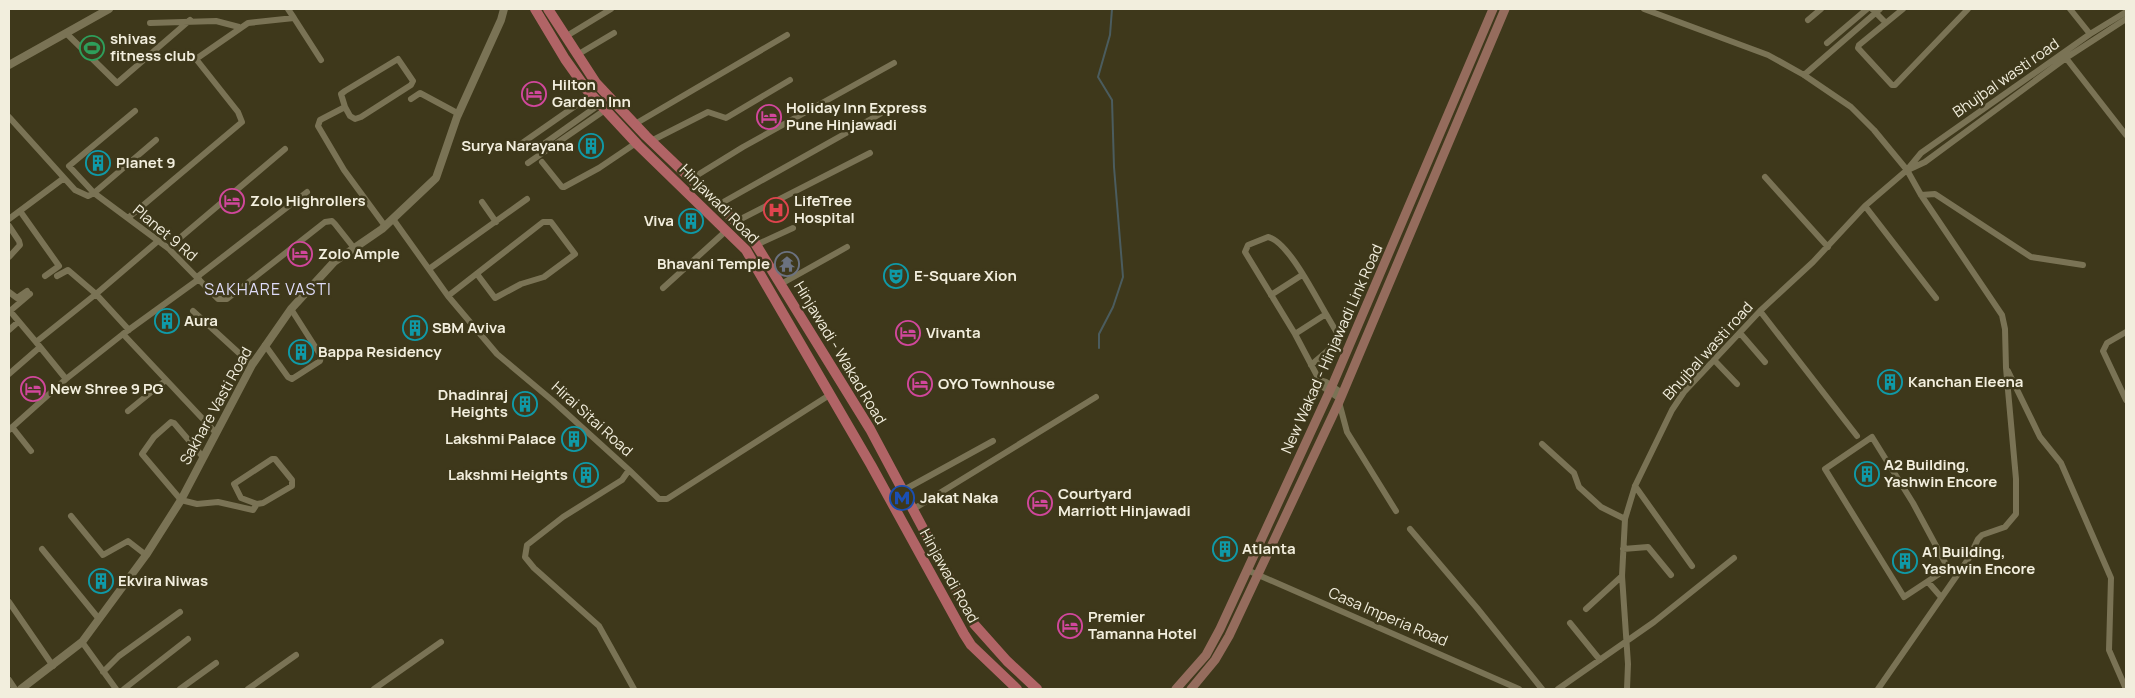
<svg xmlns="http://www.w3.org/2000/svg" width="2135" height="698" viewBox="0 0 2135 698" font-family="Manrope,sans-serif">
<style>
.lines{fill:none;stroke-linecap:round;stroke-linejoin:round}
.stream{stroke:#4b5c5e;stroke-width:2}
.minor{stroke:#7a7355;stroke-width:6}
.tertiary{stroke:#7a7355;stroke-width:8}
.secondary{stroke:#956c5d;stroke-width:9}
.primary{stroke:#b16466;stroke-width:10}
.labels{text-anchor:middle;stroke-width:5;stroke-linejoin:round;paint-order:stroke}
.poi-label{font-size:15px;font-weight:bold;fill:#f2eedd;stroke:#3e381b;text-anchor:start}
.street-label{font-size:15px;fill:#f2eedd;stroke:#3e381b}
.neighbourhood-label{font-size:16px;letter-spacing:1px;fill:#dfdcf9;stroke:#3e381b}
</style>
<rect width="100%" height="100%" fill="#3e381b"/>
<g class="lines">
<path class="stream" d="M1099,348V334L1113,307L1123,277L1114,167L1112,100L1098,77L1110,35L1112,9"/>
<path class="minor" d="M1644,9L1768,55L1804,75L1851,107L1874,130L1907,170L1921,195L2002,315L2005,329L2006,368L2016,479V514L2005,527L1982,535L1978,539L1969,558L1878,689
M1872,9L1886,23
M1903,9L1859,45L1858,48L1892,85H1895L1968,9
M2070,9L2090,34
M294,18L321,60
M1808,20L1821,9
M150,23L216,21L239,27
M66,33L117,83L190,20
M565,37L611,9
M1827,43L1867,9
M577,55L614,33
M2066,58L2126,135
M1804,75L1880,9
M411,99L420,93L459,114
M345,107L341,94L345,91L398,59L413,81L411,85L361,117L355,119L350,116L345,107L320,120L318,126L344,170L385,226
M135,111L69,166L94,193L168,248L218,299H227L325,222L332,221L335,224L354,248
M9,117L75,190L88,196L94,193L156,140
M635,124L787,35
M651,141L708,112L726,118L790,80
M518,146L591,95
M538,148L600,104
M542,162L562,187H564L599,168L636,143
M528,163L605,110
M1910,169L1925,162L2066,58L2126,19
M1765,177L1828,247
M691,179L743,147L894,63
M1921,195L1935,194L2031,257L2083,265
M482,202L496,222
M718,205L880,114
M1865,206L1936,298
M20,211L59,266L45,276
M128,218L242,122L238,112L196,59L248,23L294,18L288,9
M9,219L64,178
M393,219L448,296L497,354L553,401L629,470L622,480L563,517L527,545L525,557L534,568L599,626L634,689
M735,222L870,153
M9,226L19,241L20,245L9,257
M756,245L793,228
M168,248L285,149
M429,269L527,199
M57,276L68,270L96,294L158,241
M197,277L307,192
M199,279L123,334L216,433
M781,284L847,247
M663,288L727,230
M9,292L17,298L27,291
M30,294L10,311L36,342
M1271,295L1302,275
M448,296L543,222H551L575,254L544,277L521,284L495,298L477,274
M193,311L252,365
M1760,311L1857,436
M9,330L18,322
M2126,332L2107,343L2103,351L2126,400
M1740,333L1765,362
M123,334L66,379L36,342L96,294L129,330
M1295,334L1245,252L1248,245L1268,237C1288,241 1315,296 1326,314L1295,334L1323,387L1340,399
M265,345L288,377L292,379L320,361L321,356L291,309
M1715,361L1737,384
M1311,365L1339,341L1340,338L1326,314
M2008,371L2040,437L2061,463L2111,578L2109,650L2126,689
M9,374L40,347
M1319,380L1326,382L1342,393
M1339,402L1347,432L1396,511
M128,411L166,380
M12,427L31,451
M9,430L66,379
M1872,437L1913,503L1948,568L1904,597L1825,469Z
M1542,444L1574,473L1579,487L1601,507L1625,519
M203,457L174,423L171,422L154,437L142,454L181,500L197,504L218,502L253,510L257,504L263,503L292,486V480L275,459H272L234,484L241,498L257,504
M629,470L659,499H667L831,394
M1635,486L1692,566
M902,491L993,441
M912,510L1096,397
M71,516L103,555L128,541L146,555
M1410,529L1477,608L1542,689
M42,549L99,619
M1623,549L1648,547L1671,575
M1247,570L1519,689
M1928,582L1941,597
M9,602L53,666
M1586,609L1622,576
M1570,623L1600,660
M82,642L116,689
M103,672L119,656L180,612
M9,680L15,689
M124,689L188,639
M180,689L216,663
M248,689L296,655
M374,689L441,642
M1558,689L1654,622L1734,558
M1627,689L1628,664L1622,576L1625,519L1635,486L1672,410L1684,392L1760,311L1813,262L1865,206L1907,170L1921,153L2090,34L2126,12"/>
<path class="tertiary" d="M9,65L109,9
M21,689L82,642L146,555L181,500L252,365L291,309L334,262L382,229L436,178L457,117L501,20L504,9"/>
<path class="secondary" d="M1176,689L1206,655L1220,629L1332,386L1493,9
M1191,689L1215,660L1229,636L1339,402L1505,9"/>
<path class="primary" d="M535,9L565,59L587,90L638,145L746,250L871,465L964,634L971,645L1017,689
M548,9L596,83L646,136L744,230L755,243L870,429L974,624L1007,661L1037,689"/>
</g>
<defs>
<symbol id="stadium-ring" viewBox="-11 -11 22 22"><circle r="9.5" fill="#3e381b" stroke="#2e9e5b" stroke-width="1.5"/><path d="M0-5a6.5 5 0 1 0 0 10a6.5 5 0 1 0 0-10ZM-3.5-1.8h7v3.6h-7Z" fill="#2e9e5b"/></symbol>
<symbol id="hotel-ring" viewBox="-11 -11 22 22"><circle r="9.5" fill="#3e381b" stroke="#d1479c" stroke-width="1.5"/><path d="M-6-4.5h1.5V1H6V5H4.5V3h-9V5H-6ZM-4 0a1.8 1.8 0 1 1 3.6 0ZM.5 0V-2.5h3Q6-2.5 6 0Z" fill="#d1479c"/></symbol>
<symbol id="building-ring" viewBox="-11 -11 22 22"><circle r="9.5" fill="#3e381b" stroke="#0f9aa8" stroke-width="1.5"/><path d="M-4-6H4V6H1V3H-1V6H-4ZM-2.5-4.3h1.7v1.8h-1.7ZM.8-4.3h1.7v1.8H.8ZM-2.5-1h1.7V.8h-1.7ZM.8-1h1.7V.8H.8Z" fill="#0f9aa8"/></symbol>
<symbol id="hospital-ring" viewBox="-11 -11 22 22"><circle r="9.5" fill="#3e381b" stroke="#e0444e" stroke-width="1.5"/><path d="M-5-5h3v3.5h4V-5h3V5h-3V1.5h-4V5h-3Z" fill="#e0444e"/></symbol>
<symbol id="temple-ring" viewBox="-11 -11 22 22"><circle r="9.5" fill="#3e381b" stroke="#6b7280" stroke-width="1.5"/><path d="M0-6L5-2H3V0L6.5 2.5H4V6H1.5V3h-3V6H-4V2.5H-6.5L-3 0V-2H-5Z" fill="#6b7280"/></symbol>
<symbol id="theatre-ring" viewBox="-11 -11 22 22"><circle r="9.5" fill="#3e381b" stroke="#0f9aa8" stroke-width="1.5"/><path d="M-5-5.5Q0-4 5-5.5V0Q5 5 0 6Q-5 5-5 0ZM-3.3-2.5H-1v1.5H-3.3ZM1-2.5H3.3v1.5H1ZM-2.8 1Q0 5.5 2.8 1Z" fill="#0f9aa8"/></symbol>
<symbol id="metro-ring" viewBox="-11 -11 22 22"><circle r="9.5" fill="#3e381b" stroke="#1a4fb4" stroke-width="1.5"/><path d="M-5.5 5V-5H-3L0 0L3-5H5.5V5H3V-.5L0 4L-3-.5V5Z" fill="#1a4fb4"/></symbol>
</defs>
<g fill-rule="evenodd">
<use href="#stadium-ring" x="78" y="34" width="28" height="28"/>
<use href="#hotel-ring" x="520" y="80" width="28" height="28"/>
<use href="#hotel-ring" x="755" y="103" width="28" height="28"/>
<use href="#building-ring" x="577" y="132" width="28" height="28"/>
<use href="#building-ring" x="84" y="149" width="28" height="28"/>
<use href="#hotel-ring" x="218" y="187" width="28" height="28"/>
<use href="#hospital-ring" x="762" y="196" width="28" height="28"/>
<use href="#building-ring" x="677" y="207" width="28" height="28"/>
<use href="#hotel-ring" x="286" y="240" width="28" height="28"/>
<use href="#temple-ring" x="773" y="250" width="28" height="28"/>
<use href="#theatre-ring" x="882" y="262" width="28" height="28"/>
<use href="#building-ring" x="153" y="307" width="28" height="28"/>
<use href="#building-ring" x="401" y="314" width="28" height="28"/>
<use href="#hotel-ring" x="894" y="319" width="28" height="28"/>
<use href="#building-ring" x="287" y="338" width="28" height="28"/>
<use href="#building-ring" x="1876" y="368" width="28" height="28"/>
<use href="#hotel-ring" x="906" y="370" width="28" height="28"/>
<use href="#hotel-ring" x="19" y="375" width="28" height="28"/>
<use href="#building-ring" x="511" y="390" width="28" height="28"/>
<use href="#building-ring" x="560" y="425" width="28" height="28"/>
<use href="#building-ring" x="1853" y="460" width="28" height="28"/>
<use href="#building-ring" x="572" y="461" width="28" height="28"/>
<use href="#metro-ring" x="888" y="484" width="28" height="28"/>
<use href="#hotel-ring" x="1026" y="489" width="28" height="28"/>
<use href="#building-ring" x="1211" y="535" width="28" height="28"/>
<use href="#building-ring" x="1891" y="547" width="28" height="28"/>
<use href="#building-ring" x="87" y="567" width="28" height="28"/>
<use href="#hotel-ring" x="1056" y="612" width="28" height="28"/>
</g>
<g class="labels">
<g class="poi-label">
<text x="110" y="44">shivas<tspan x="110" dy="17">fitness club</tspan></text>
<text x="552" y="90">Hilton<tspan x="552" dy="17">Garden Inn</tspan></text>
<text x="786" y="113">Holiday Inn Express<tspan x="786" dy="17">Pune Hinjawadi</tspan></text>
<text x="574" y="151" text-anchor="end">Surya Narayana</text>
<text x="116" y="168">Planet 9</text>
<text x="250" y="206">Zolo Highrollers</text>
<text x="794" y="206">LifeTree<tspan x="794" dy="17">Hospital</tspan></text>
<text x="674" y="226" text-anchor="end">Viva</text>
<text x="318" y="259">Zolo Ample</text>
<text x="770" y="269" text-anchor="end">Bhavani Temple</text>
<text x="914" y="281">E-Square Xion</text>
<text x="184" y="326">Aura</text>
<text x="432" y="333">SBM Aviva</text>
<text x="926" y="338">Vivanta</text>
<text x="318" y="357">Bappa Residency</text>
<text x="1908" y="387">Kanchan Eleena</text>
<text x="938" y="389">OYO Townhouse</text>
<text x="50" y="394">New Shree 9 PG</text>
<text x="508" y="400" text-anchor="end">Dhadinraj<tspan x="508" dy="17">Heights</tspan></text>
<text x="556" y="444" text-anchor="end">Lakshmi Palace</text>
<text x="1884" y="470">A2 Building,<tspan x="1884" dy="17">Yashwin Encore</tspan></text>
<text x="568" y="480" text-anchor="end">Lakshmi Heights</text>
<text x="1058" y="499">Courtyard<tspan x="1058" dy="17">Marriott Hinjawadi</tspan></text>
<text x="920" y="503">Jakat Naka</text>
<text x="1242" y="554">Atlanta</text>
<text x="1922" y="557">A1 Building,<tspan x="1922" dy="17">Yashwin Encore</tspan></text>
<text x="118" y="586">Ekvira Niwas</text>
<text x="1088" y="622">Premier<tspan x="1088" dy="17">Tamanna Hotel</tspan></text>
</g>
<g class="street-label">
<text transform="translate(2006 78) rotate(-35)" y="5">Bhujbal wasti road</text>
<text transform="translate(719 204) rotate(45)" y="5">Hinjawadi Road</text>
<text transform="translate(165 233) rotate(40)" y="5">Planet 9 Rd</text>
<text transform="translate(1332 349) rotate(-66)" y="5">New Wakad - Hinjawadi Link Road</text>
<text transform="translate(1708 351) rotate(-48)" y="5">Bhujbal wasti road</text>
<text transform="translate(840 353) rotate(59)" y="5">Hinjawadi - Wakad Road</text>
<text transform="translate(216 406) rotate(-61)" y="5">Sakhare Vasti Road</text>
<text transform="translate(592 419) rotate(42)" y="5">Hirai Sitai Road</text>
<text transform="translate(949 576) rotate(61)" y="5">Hinjawadi Road</text>
<text transform="translate(1388 617) rotate(23)" y="5">Casa Imperia Road</text>
</g>
<g class="neighbourhood-label">
<text x="268" y="295">SAKHARE VASTI</text>
</g>
</g>
<rect width="2135" height="698" fill="none" stroke="#f2eedd" stroke-width="20"/>
</svg>
